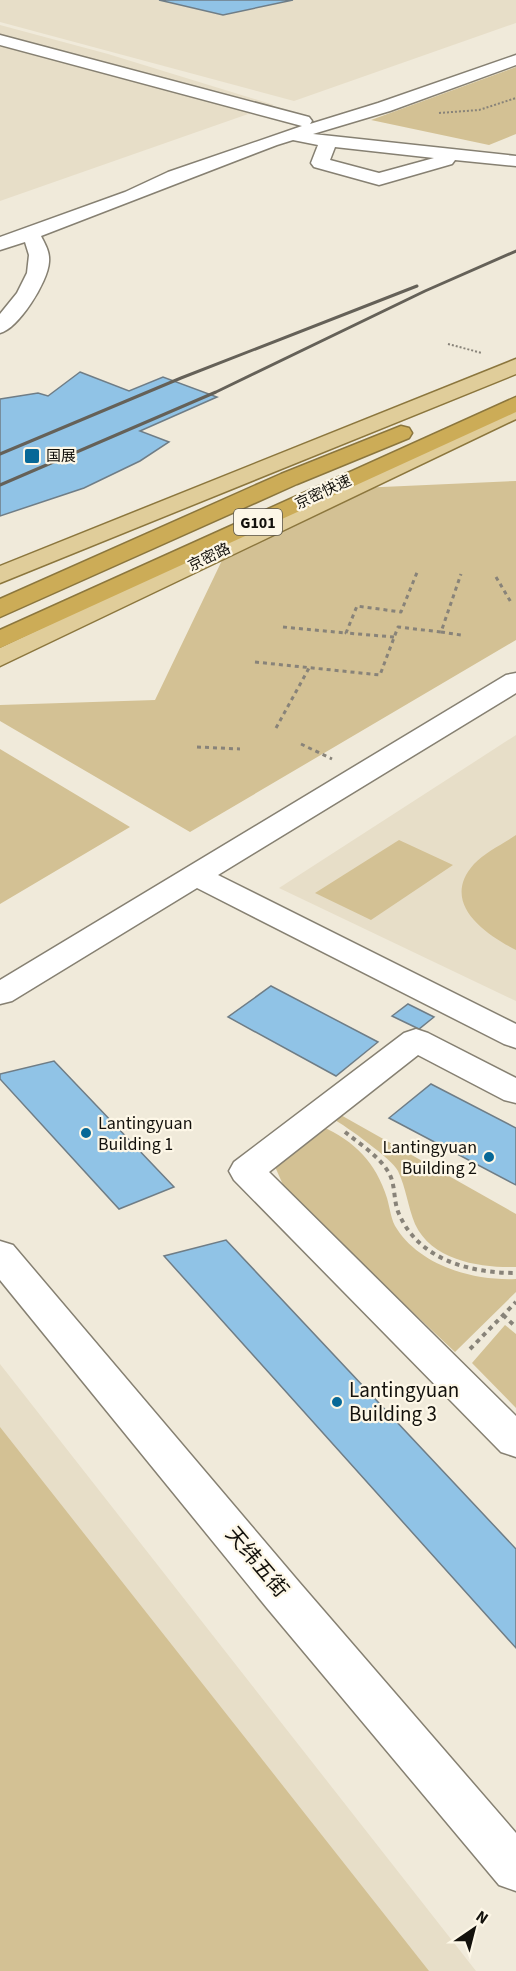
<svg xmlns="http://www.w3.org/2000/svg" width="516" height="1971" viewBox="0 0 516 1971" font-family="'Source Sans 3','Noto Sans SC',sans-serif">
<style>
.built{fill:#e7dec8}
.green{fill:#d3c194}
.building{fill:#90c3e6;stroke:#6f7d86;stroke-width:1.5}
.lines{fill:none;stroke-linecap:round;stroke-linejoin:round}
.minor-casing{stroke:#868072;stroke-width:3}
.major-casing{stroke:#8b763d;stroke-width:3}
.highway-casing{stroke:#8b763d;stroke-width:3}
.path-far2{stroke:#888379;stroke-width:2;stroke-dasharray:2 2;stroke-linecap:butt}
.path-far1{stroke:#888379;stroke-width:3;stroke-dasharray:4 4;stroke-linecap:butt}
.path{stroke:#888379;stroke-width:4;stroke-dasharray:4.5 4.5;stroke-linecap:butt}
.minor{fill:#fff;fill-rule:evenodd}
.major{fill:#e0cd9a;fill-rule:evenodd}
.highway{fill:#ccac57;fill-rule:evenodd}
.rail{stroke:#656158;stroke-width:3}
.poi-dot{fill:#076897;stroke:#fdf7e7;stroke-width:2}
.labels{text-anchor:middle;stroke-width:4.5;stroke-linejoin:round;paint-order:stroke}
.far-poi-label{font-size:15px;fill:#13110c;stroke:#fdf7e7;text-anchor:start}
.far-street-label{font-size:15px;fill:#13110c;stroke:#fdf7e7}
.shield{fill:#fdf7e7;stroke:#59564e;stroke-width:1.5}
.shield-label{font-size:16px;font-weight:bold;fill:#13110c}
.poi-label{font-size:18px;fill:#13110c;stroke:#fdf7e7;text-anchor:start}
.near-poi-label{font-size:21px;fill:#13110c;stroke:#fdf7e7;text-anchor:start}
.near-street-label{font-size:21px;fill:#13110c;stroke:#fdf7e7}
</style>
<rect width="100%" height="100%" fill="#f0eada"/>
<path class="built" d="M0,0H516V23L294,101L0,22Z
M0,25L108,54L274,105L0,201Z
M516,735V1001L279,888Z
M0,1364L476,1971H0Z"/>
<path class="green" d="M516,67V134L489,145L371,120Z
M516,481V640L190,832L0,721V705L155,700L238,527L315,490Z
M0,749L130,827L0,904Z
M516,835V950C483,933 440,902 474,864C485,852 503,844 516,835Z
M399,840L453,865L371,920L315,893Z
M339,1114L516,1214V1267C481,1268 432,1261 415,1224C408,1207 406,1188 398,1171C392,1159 346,1126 333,1119Z
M321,1126C355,1141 376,1163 387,1198C390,1208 391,1221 397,1229C421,1266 474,1281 516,1279V1292L455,1352L287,1194L273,1162Z
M505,1325L516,1334V1408L472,1363Z
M0,1427L429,1971H0Z"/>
<path class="building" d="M159,0H293L223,15Z
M80,372L129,391L163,377L217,397L140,431L169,442L140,461L84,488L0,516V399L38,393L48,396Z
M271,986L378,1042L336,1076L228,1017Z
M408,1004L434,1017L419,1029L392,1016Z
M54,1061L174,1187L119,1209L0,1079V1074Z
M431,1084L516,1128V1185L389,1118Z
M226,1240L516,1549V1648L164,1256Z"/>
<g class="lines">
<defs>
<path id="minor" d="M0,35L309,117L312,121L310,124L378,103L516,55V65L390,111L313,134L516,156V166L455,160L452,164L379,185L314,167L311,163L318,145L293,140L277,145L41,236C45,244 50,252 49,262C48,282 18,329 0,333V314L17,293L27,273L29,255L25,242L0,250V237L125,192L168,172L302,126L0,45ZM335,147L434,158L379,173L330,160Z
M516,673V693L218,875L516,1024V1048L504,1044L197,888L12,1001L0,1004V980L506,675Z
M416,1029L428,1033L516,1078V1103L504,1100L418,1055L269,1172L516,1416V1457L501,1452L234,1180L229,1171L234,1162L404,1033Z
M0,1241L13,1245L299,1582L516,1833V1891L499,1885L267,1608L0,1280Z"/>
<path id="major" d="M516,359V374L0,583V566Z
M516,403V419L0,666V648Z"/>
<path id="highway" d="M516,397V412L0,648V630Z
M401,426L409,428L412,433L409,438L297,484L0,617V599L281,474Z"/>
</defs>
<use href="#minor" class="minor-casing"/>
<use href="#major" class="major-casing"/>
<use href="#highway" class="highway-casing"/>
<path class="path-far2" d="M439,113L479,110L516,98
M448,344L482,353"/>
<path class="path-far1" d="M496,577L512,604
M283,627L346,633
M441,632L461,635
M394,637L346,633L357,606L401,612L418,570
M255,662L380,675L398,627L441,632L461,574
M276,728L309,668
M301,744L332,759
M197,747L240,749"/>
<path class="path" d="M345,1132C360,1144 379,1156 389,1173C396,1186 393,1201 399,1214C419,1260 470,1273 516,1273
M503,1315L516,1327
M470,1349L516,1302"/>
<use href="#minor" class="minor"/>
<use href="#major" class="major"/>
<use href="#highway" class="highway"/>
<path class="rail" d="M0,454L181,378L417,286
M0,485L216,392L425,291L516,251"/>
</g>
<g class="poi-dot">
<rect x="24" y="448" width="16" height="16" rx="3"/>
<circle cx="86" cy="1133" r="6"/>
<circle cx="489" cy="1157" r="6"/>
<circle cx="337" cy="1402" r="6"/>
</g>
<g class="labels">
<g class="far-poi-label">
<text x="46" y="461">国展</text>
</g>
<g class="far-street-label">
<text transform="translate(323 492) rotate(-25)" y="5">京密快速</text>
<text transform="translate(209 557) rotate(-26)" y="5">京密路</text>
</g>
<rect class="shield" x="234" y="509" width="48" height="26" rx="4.5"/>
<g class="shield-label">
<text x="258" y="528">G101</text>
</g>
<g class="poi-label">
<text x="98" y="1129">Lantingyuan<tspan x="98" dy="21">Building 1</tspan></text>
<text x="477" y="1153" text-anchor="end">Lantingyuan<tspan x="477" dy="21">Building 2</tspan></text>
</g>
<g class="near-poi-label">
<text x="349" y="1397">Lantingyuan<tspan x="349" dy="24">Building 3</tspan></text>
</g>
<g class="near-street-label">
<text transform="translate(257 1562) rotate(50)" y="7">天纬五街</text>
</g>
</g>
<g transform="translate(474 1929) rotate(35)" stroke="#fdf7e7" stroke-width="4.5" paint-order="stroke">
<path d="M0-4.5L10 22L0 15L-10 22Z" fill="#13110c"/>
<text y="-9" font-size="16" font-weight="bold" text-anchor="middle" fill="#13110c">N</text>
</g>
</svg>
